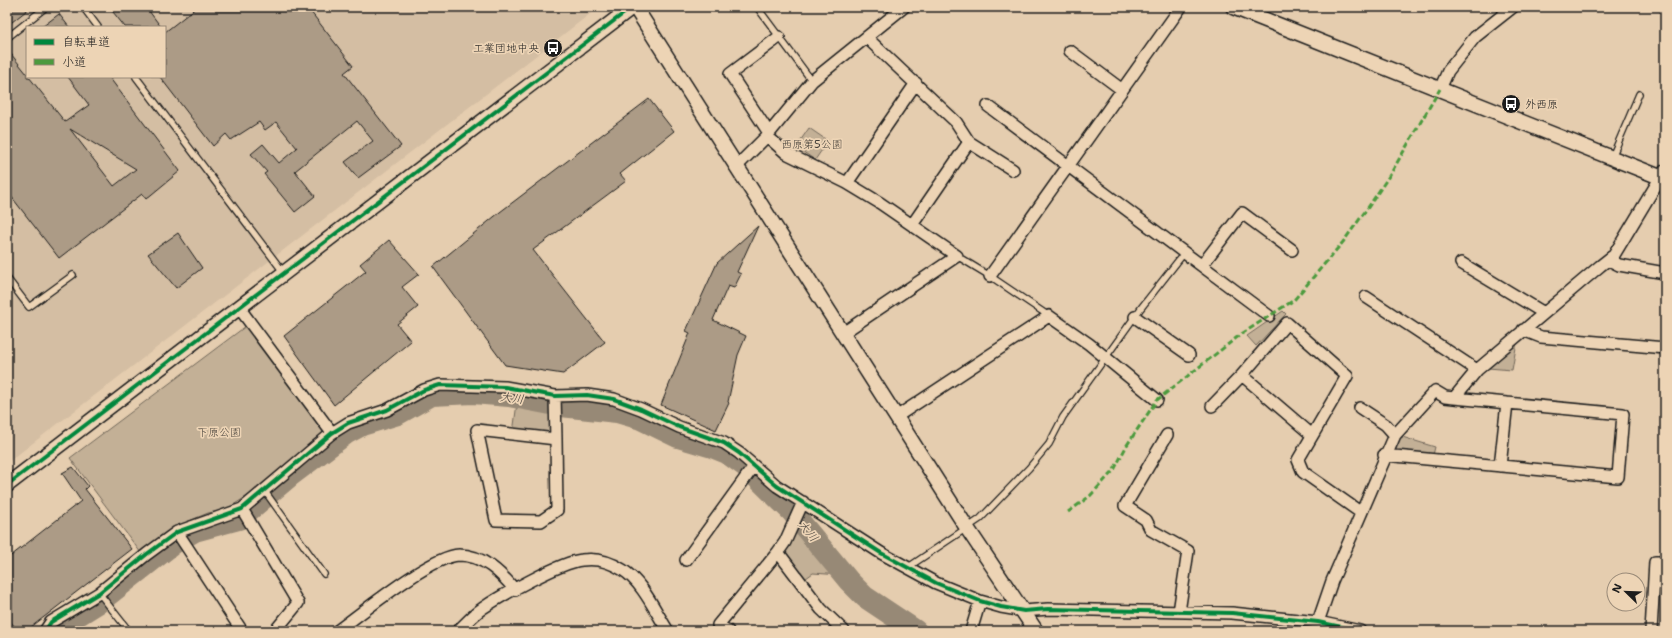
<svg xmlns="http://www.w3.org/2000/svg" width="1672" height="638" viewBox="0 0 1672 638" font-family="'Shantell Sans','Klee One',sans-serif">
<style>
.built{fill:#d4bea3;fill-rule:evenodd}
.green{fill:#c3b096;stroke:#706659}
.lines{fill:none;stroke-linecap:round;stroke-linejoin:round}
.river{stroke:#978976;stroke-width:22}
.building{fill:#ac9b86;stroke:#1c1c1c;fill-rule:evenodd}
.service-casing{stroke:#1c1c1c;stroke-width:8}
.minor-casing{stroke:#1c1c1c;stroke-width:14}
.tertiary-casing{stroke:#1c1c1c;stroke-width:17}
.service{stroke:#edd4b5;stroke-width:5.5}
.minor{stroke:#edd4b5;stroke-width:11}
.tertiary{stroke:#edd4b5;stroke-width:14}
.quiet{stroke:#4c9a3e;stroke-width:3;stroke-dasharray:6 3;stroke-linecap:butt}
.cycleway-casing{stroke:#edd4b5;stroke-width:6}
.cycleway{stroke:#00873e;stroke-width:4}
.labels{text-anchor:middle;stroke-width:3.5;stroke-linejoin:round;paint-order:stroke}
.poi-label{font-size:11px;fill:#1c1c1c;stroke:#edd4b5;text-anchor:end}
.park-label{font-size:11px;fill:#46413a;stroke:#edd4b5}
.water-label{font-size:12px;font-style:italic;fill:#47423c;stroke:#edd4b5}
</style>
<rect width="100%" height="100%" fill="#e5cdaf"/>
<filter id="ink" filterUnits="userSpaceOnUse"><feTurbulence type="fractalNoise" baseFrequency=".025" numOctaves="2"/><feDisplacementMap in="SourceGraphic" scale="8" xChannelSelector="R" yChannelSelector="G"/><feConvolveMatrix kernelMatrix="1 2 1 2 8 2 1 2 1" color-interpolation-filters="sRGB"/></filter>
<g filter="url(#ink)">
<path class="built" d="M7,7H599L7,463ZM27,27H165V77H27Z"/>
<path class="green" d="M809,128L828,141L815,160L796,147Z
M1283,311L1286,314L1256,346L1247,336Z
M246,326L324,433L254,492L225,510L208,513L182,524L141,553L70,458Z
M1517,342L1512,370L1488,368Z
M517,403L554,407V430L547,437L513,433Z
M1399,436L1435,447L1433,455L1391,450Z
M797,521L840,575L813,573L802,581L780,552Z"/>
<g class="lines">
<path class="river" d="M51,631L57,626L74,618L98,603L174,543L195,531L239,519L290,476L347,433L362,425L398,414L432,395L473,393L509,396L561,406L617,412L641,419L678,437L712,447L727,453L745,466L792,512L849,581L865,597L916,631"/>
</g>
<path class="building" d="M7,7H31L7,26Z
M109,7H146L161,27H125Z
M197,7H307L353,66L344,73L401,146L358,178L345,162L373,141L357,121L295,171L315,196L295,212L264,174L267,172L251,154L263,144L279,163L297,148L276,122L265,130L259,122L231,140L226,134L213,146L160,77H165V32Z
M59,14L69,27H42Z
M7,49L27,74V77H29L65,122L89,105L68,77H109L180,171L146,199L142,194L59,258L7,191ZM70,129L136,169L114,186Z
M649,99L674,131L620,174L626,181L533,250L605,342L563,374L505,365L433,267L500,212Z
M758,226L737,272L741,274L734,288L728,286L713,320L746,336L738,355L728,402L729,403L716,430L661,405L690,333L686,331L717,263Z
M178,233L202,268L176,288L148,254Z
M389,240L419,274L402,287L418,307L397,324L411,341L334,405L284,336L366,271L360,264Z
M73,467L88,486L85,489L132,549L26,631H18L7,617V559L81,501L62,473Z"/>
<g class="lines">
<defs>
<path id="service" d="M83,7L98,27
M757,7L812,81
M7,38L46,7
M136,77L284,273
M1612,157L1639,94
M957,256L990,276L1049,316
M7,278L29,307L73,275
M264,490L324,574
M907,568L980,519L1029,468L1049,444L1063,417L1141,308L1185,252
M99,593L129,631"/>
<path id="minor" d="M867,38L956,122L969,142L912,225
M1070,51L1121,89
M1440,89L1448,71L1475,37L1513,7
M988,106L1269,316
M769,133L730,74L779,37
M767,136L786,153L847,183L880,203L957,256L843,333
M969,142L1013,170
M736,167L767,136L812,81L904,7
M847,183L916,83
M1609,260L1619,265L1665,273
M1461,263L1544,313
M1202,265L1242,213L1292,250
M990,276L1181,7
M1366,297L1477,370
M240,309L332,433
M1135,317L1189,355
M1523,330L1541,337L1665,348
M555,396L556,439
M1212,406L1242,375
M1360,408L1386,425L1395,435
M896,417L1049,316L1089,344L1157,400
M477,430L556,439L557,510L541,521L496,520Z
M1167,435L1125,506L1146,520L1151,530L1188,551L1179,612
M1312,435L1242,375L1287,323L1347,376L1298,460L1303,472L1360,512
M1384,455L1618,477L1623,414L1454,398
M1500,466L1507,403
M803,502L785,542L778,552L821,609L844,631
M242,509L298,603L275,631
M177,532L242,631
M686,560L754,466
M1318,622L1332,581L1395,435L1435,391L1445,397L1454,398L1477,370L1600,266L1614,255L1665,170
M45,631L51,622L99,593L147,554L177,532L242,509L332,433L348,423L387,410L424,390L440,385L505,387L555,396L587,395L614,399L641,409L679,427L724,443L739,453L777,486L881,553L936,583L980,601L1001,607L1024,611L1048,609L1232,613L1318,622L1360,631
M337,631C362,613 431,556 459,555C483,555 501,573 515,590
M458,631C466,623 474,614 483,608C502,595 561,562 582,560C596,558 611,562 623,570C643,583 655,611 668,631
M728,631L718,625L778,552
M971,631L980,601
M1651,631L1655,562H1665"/>
<path id="tertiary" d="M635,7L967,528L1036,631
M1233,7L1665,179
M7,485L632,7"/>
</defs>
<use href="#service" class="service-casing"/>
<use href="#minor" class="minor-casing"/>
<use href="#tertiary" class="tertiary-casing"/>
<use href="#service" class="service"/>
<use href="#minor" class="minor"/>
<use href="#tertiary" class="tertiary"/>
<path class="quiet" d="M1068,512L1090,496L1114,470L1127,445L1157,400L1240,335L1294,300L1343,242L1367,209L1391,173L1440,89"/>
<defs>
<path id="cycleway" d="M7,485L632,7
M45,631L51,622L99,593L147,554L177,532L242,509L332,433L348,423L387,410L424,390L440,385L505,387L555,396L587,395L614,399L641,409L679,427L724,443L739,453L777,486L881,553L936,583L980,601L1001,607L1024,611L1048,609L1232,613L1318,622L1360,631"/>
</defs>
<use href="#cycleway" class="cycleway-casing"/>
<use href="#cycleway" class="cycleway"/>
</g>
</g>
<defs>
<symbol id="bus-disc" viewBox="-11 -11 22 22"><circle r="9.5" fill="#1c1c1c" stroke="#edd4b5"/><path d="M-5-6H5V4H4V6H2V4H-2V6H-4V4H-5ZM-3.5-4V0h7V-4ZM-3.5 1.2v1.5H-2V1.2ZM2 1.2v1.5H3.5V1.2Z" fill="#fff"/></symbol>
</defs>
<g fill-rule="evenodd">
<use href="#bus-disc" x="542" y="37" width="22" height="22"/>
<use href="#bus-disc" x="1500" y="93" width="22" height="22"/>
</g>
<g class="labels">
<g class="poi-label">
<text x="539" y="52">工業団地中央</text>
<text x="1525" y="108" text-anchor="start">外西原</text>
</g>
<g class="park-label">
<text x="812" y="148">西原第5公園</text>
<text x="219" y="436">下原公園</text>
</g>
<g class="water-label">
<text transform="translate(512 398) rotate(7)" y="4">大川</text>
<text transform="translate(808 531) rotate(51)" y="4">大川</text>
</g>
</g>
<rect width="1672" height="638" fill="none" stroke="#edd4b5" stroke-width="24"/>
<rect x="12" y="12" width="1648" height="614" fill="none" stroke="#1c1c1c" stroke-width="1.5" filter="url(#ink)"/>
<rect x="26" y="26" width="140" height="52" fill="#edd4b5" stroke="#998a78"/>
<rect x="34" y="39" width="20" height="6" fill="#00873e" stroke="#998a78"/>
<text x="62" y="46" font-size="12" fill="#1c1c1c">自転車道</text>
<rect x="34" y="59" width="20" height="6" fill="#4c9a3e" stroke="#998a78"/>
<text x="62" y="66" font-size="12" fill="#1c1c1c">小道</text>
<g transform="translate(1626 592) rotate(293)"><circle r="19" fill="#edd4b5" stroke="#998a78"/>
<path d="M0-3L7 15L0 10L-7 15Z" fill="#1c1c1c"/>
<text y="-6" font-size="11" font-weight="bold" text-anchor="middle" fill="#1c1c1c">N</text>
</g>
</svg>
